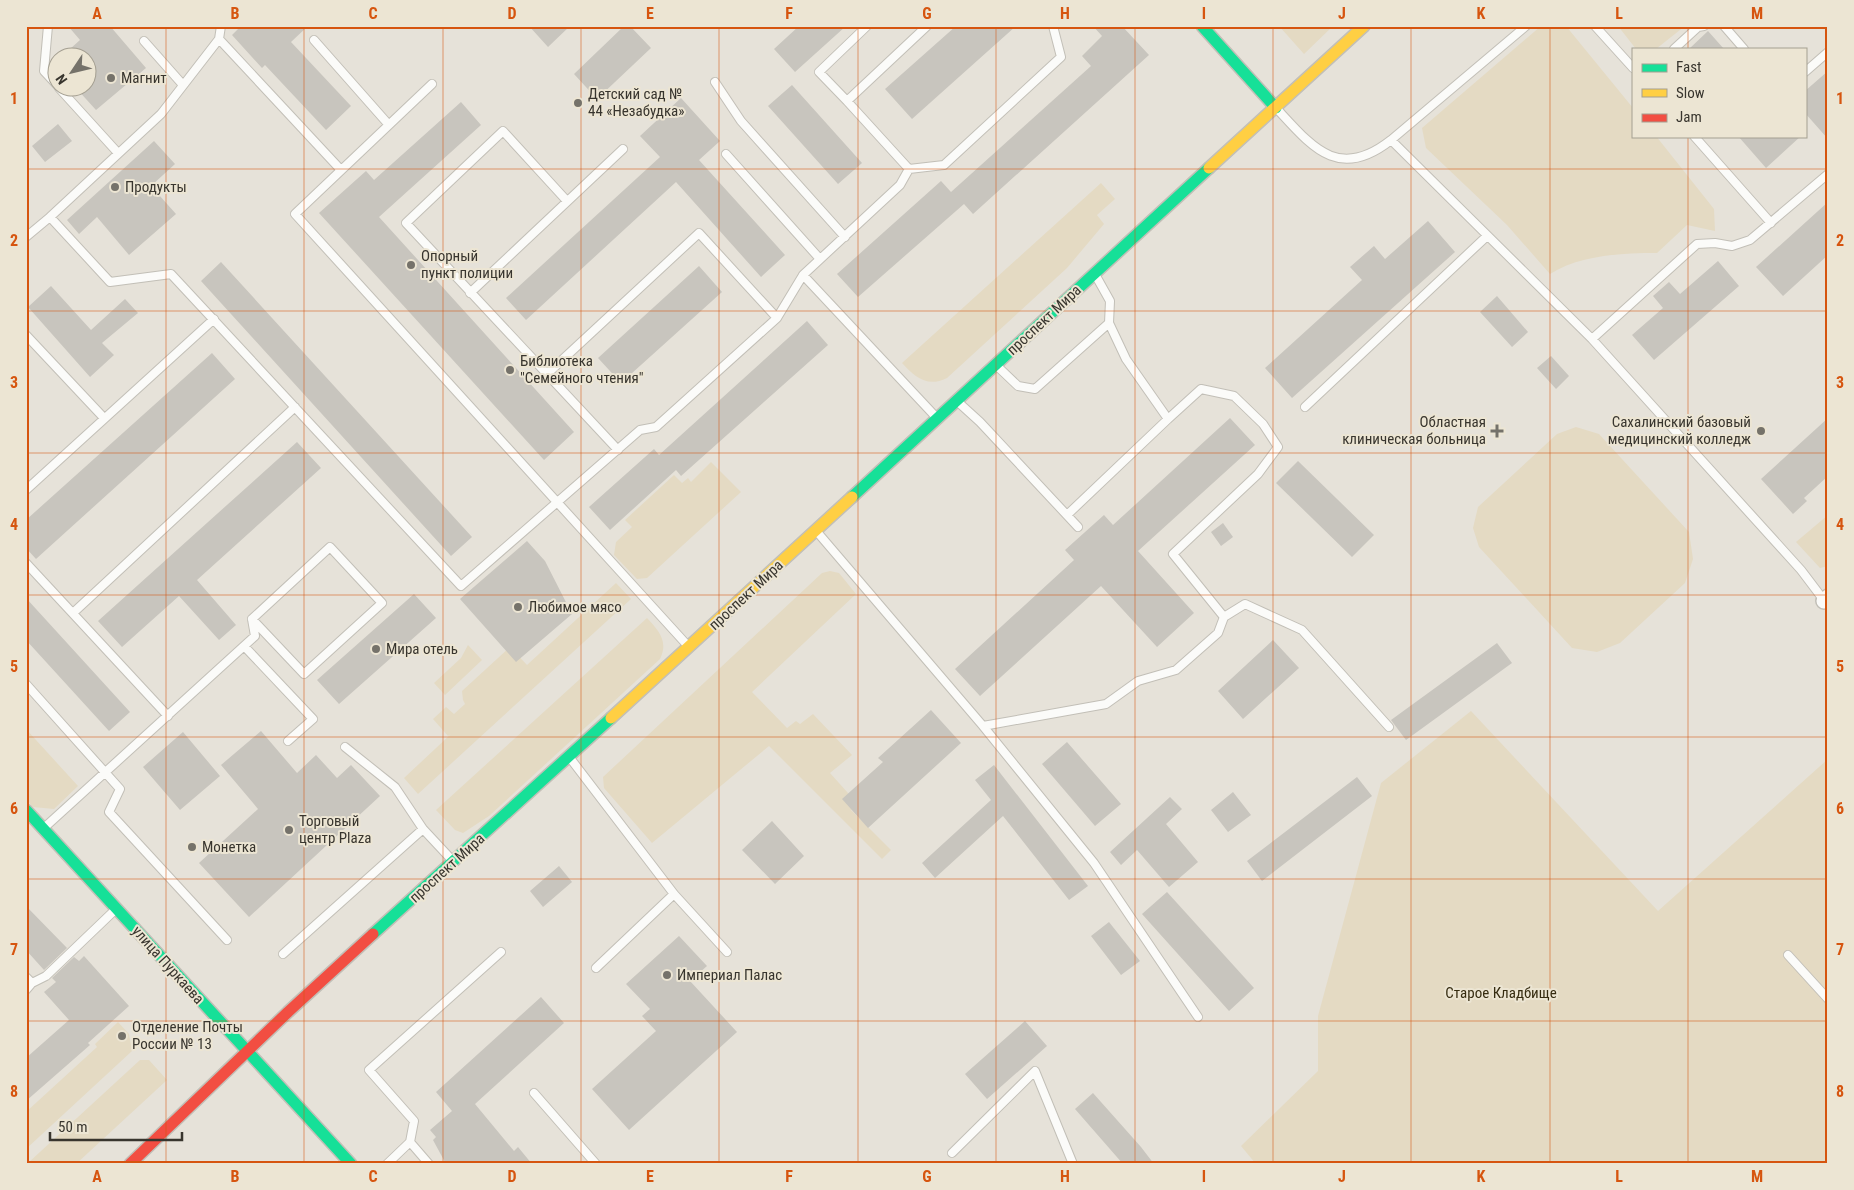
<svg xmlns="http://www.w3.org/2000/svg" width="1854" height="1190" viewBox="0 0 1854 1190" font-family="'Roboto Condensed',sans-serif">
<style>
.green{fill:#e4dac3}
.building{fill:#c8c5be}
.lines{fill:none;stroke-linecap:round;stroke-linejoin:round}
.lane-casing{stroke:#c2bfb7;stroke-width:10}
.street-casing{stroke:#c2bfb7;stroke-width:18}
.fast-casing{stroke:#c2bfb7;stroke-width:14}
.slow-casing{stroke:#c2bfb7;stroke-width:14}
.jam-casing{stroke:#c2bfb7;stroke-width:14}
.lane{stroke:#fbfbf9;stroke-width:8}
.street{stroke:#fbfbf9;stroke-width:15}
.fast{stroke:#16e098;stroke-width:11}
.slow{stroke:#ffcf43;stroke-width:11}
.jam{stroke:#f24e42;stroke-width:11}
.grid{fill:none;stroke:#d6550f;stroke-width:1;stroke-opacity:0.55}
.poi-dot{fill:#75726a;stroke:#ece5d3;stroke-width:2}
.labels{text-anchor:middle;stroke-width:4;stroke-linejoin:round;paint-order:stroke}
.poi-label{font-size:15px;fill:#38352e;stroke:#ece5d3;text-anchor:start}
.street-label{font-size:15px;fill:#38352e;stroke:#ece5d3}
.park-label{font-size:15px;fill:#362c11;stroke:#ece5d3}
.neatline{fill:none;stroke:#d6550f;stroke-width:2}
.grid-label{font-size:16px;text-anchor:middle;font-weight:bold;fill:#d6550f}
</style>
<rect width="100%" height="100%" fill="#e6e2d9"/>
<path class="green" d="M1279,26H1333L1304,54Z
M1541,26H1566L1633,108V136H1656L1714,209L1715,231L1687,225L1657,253C1622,253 1580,255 1550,274L1507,225L1426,148L1422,128Z
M1618,26H1685L1656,49H1636Z
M1101,183L1115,199L1097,215L1104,224L1067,268L947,378C927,388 915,377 902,363Z
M1576,427L1599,434L1689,532L1693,559L1685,583L1620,643L1597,652L1572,648L1479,547L1473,528L1478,507L1557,434Z
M711,462L741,492L647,578L637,579L614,555L616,542L632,527L625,520L674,475L682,483L688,478L691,482Z
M1828,515V566L1820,568L1796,542Z
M830,571L839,573L856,594L752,692L787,728L796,721L800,724L813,714L852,755L830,773L857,803L851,810L891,850L882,859L769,746L652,843L604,788L603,777L822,573Z
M616,583L631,599L418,794L404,778L451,734L448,736L433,719L446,707L454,714L465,704L463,700L462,691L510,647L527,665Z
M647,618C658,630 669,641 660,659L489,816L463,833L455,830L436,810Z
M468,645L482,660L445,695L434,683L461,658Z
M1471,711L1658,911L1828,759V1164H1256L1241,1146L1318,1071V1016L1381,783Z
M26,729L78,786L54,809L33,807L26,799Z
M118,1022L129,1034L132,1051L26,1149V1112L97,1047L95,1044Z
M140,1060H149L167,1080L76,1164L28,1163Z"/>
<path class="building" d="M68,26H110L146,68L96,110L76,88H88V58H60L80,40Z
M241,26H308L291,42L351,106L326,130L265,65L262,68L232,35Z
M529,26H570L548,47Z
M624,26H630L651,48L597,99L574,74Z
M799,26H846L795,72L774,49Z
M956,26H1016L912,119L885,89Z
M1093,26H1122L1149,55L973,214L964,204L858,297L837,274L941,181L951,192L1091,66L1082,56L1102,36Z
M1708,31L1724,49H1689Z
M1828,71V139L1805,113V91Z
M792,85L862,163L838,184L768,106Z
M681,98L720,141L699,160L785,255L761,277L676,182L526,320L506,298L660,157L640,136Z
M461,102L481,125L379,217L574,432L544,460L319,213L366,171L374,180Z
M58,124L72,141L45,162L32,146Z
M1738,136H1801L1766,168Z
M154,141L175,164L151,186L176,214L129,255L97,217L79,234L67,220Z
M1828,202V255L1783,296L1756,267Z
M1428,221L1455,252L1292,398L1265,368L1362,280L1350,267L1374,246L1385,259Z
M1718,261L1739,286L1654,360L1632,335L1663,308L1653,296L1669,282L1680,294Z
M221,262L472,537L451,556L201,281Z
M699,266L722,292L621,383L598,358Z
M51,286L91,330L125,299L138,313L102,343L114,355L90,377L28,307Z
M1497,296L1528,332L1512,347L1480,312Z
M807,321L828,345L681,476L676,470L610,530L589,507L654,449L659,455Z
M212,353L235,379L36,559L26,548V520Z
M1551,356L1569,376L1556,389L1537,368Z
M1230,418L1255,445L1138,551L1194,613L1157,647L1101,586L980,696L955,669L1074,560L1065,550L1104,515L1113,525Z
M1828,418V476L1804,498L1807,501L1793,514L1761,479Z
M297,442L321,468L197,580L236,625L219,640L179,596L122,647L98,621Z
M1298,461L1374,535L1352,557L1276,483Z
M1223,523L1233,537L1221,546L1211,532Z
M527,541L545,561L572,614L516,662L460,599Z
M414,594L436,618L339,704L317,680Z
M26,598L130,712L109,731L26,640Z
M1273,640L1299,668L1243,719L1218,691Z
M1497,643L1512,663L1406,740L1391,720Z
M931,710L961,743L868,828L842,799L883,762L878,758Z
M261,731L297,773L316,755L337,778L351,765L380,796L249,917L199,863L258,809L221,765Z
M183,732L220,776L180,810L143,767Z
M1067,742L1121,804L1095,826L1042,764Z
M994,765L1088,886L1069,900L1003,816L935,878L922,863L991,800L975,780Z
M1357,777L1372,796L1262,881L1247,861Z
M1233,792L1251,815L1228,832L1211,810Z
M1170,797L1182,809L1166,824L1198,862L1169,887L1137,850L1121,865L1110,852Z
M772,821L804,856L775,884L742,850Z
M559,866L572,882L543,907L530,891Z
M1167,892L1254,988L1229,1011L1142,914Z
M26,906L67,948L44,970L26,950Z
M1109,922L1140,961L1121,975L1091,936Z
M679,936L707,966L690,981L737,1032L629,1130L592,1089L656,1031L642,1016L650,1009L626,984Z
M84,956L129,1006L88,1043L90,1045L26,1101V1058L69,1020L44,992L56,982L52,978L74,957L79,961Z
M541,997L564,1023L475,1104L514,1151L518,1147L532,1164H446L433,1140L436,1137L430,1130L452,1111L436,1092Z
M1025,1021L1047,1046L987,1099L965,1074Z
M1093,1093L1141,1147L1154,1164H1123L1075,1109Z"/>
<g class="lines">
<defs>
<path id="lane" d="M48,26L44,71L58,86
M1595,26L1633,68
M1724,26L1744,49
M219,39L221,26
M314,40L389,125
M144,41L183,85
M1674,49L1698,27L1704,26
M1805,72L1828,52
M715,82L741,121L845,237
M432,84L295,214L688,646
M59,88L118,153
M847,101L819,72L867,26
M1278,110C1313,148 1339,181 1391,140L1526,26
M1694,136L1771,223
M1391,140L1592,339L1801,570L1826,603
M726,154L820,259
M909,169L847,101L927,26
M567,201L503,131L406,223L618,450
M50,217L161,114L219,39L341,170
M26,237L50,217L110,282L171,274L461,586L640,430L656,427L777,318L803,275
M470,293L623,149
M26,335L104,418
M1592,339L1697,244L1715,243L1732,246L1750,240L1828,174
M997,366L1018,386L1035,389L1109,323
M548,373L699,233L777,318
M958,402L980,422L1078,527
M1305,407L1487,236
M935,416L803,275L900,185L909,169L944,165L1061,57L1053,26
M26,490L214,319
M1067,515L1168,419
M818,533L983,726L1106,704L1138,681L1176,670L1218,633L1224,617L1173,554L1258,474L1278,447L1263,424L1234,396L1201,389L1168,419L1126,359L1109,323L1110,301L1096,276
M330,547L382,603L304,674L252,619Z
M26,563L168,716
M73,613L295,407
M1224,617L1245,604L1302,630L1389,727
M244,646L255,636L252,619
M26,684L120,789L109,812L227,940
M983,726L1094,863L1198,1017
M345,747L395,787L423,829L451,859
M570,758L674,894L727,952
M45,827L244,646L313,719L288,741
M283,954L423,829
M1788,955L1828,999
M596,968L674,894
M26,977L32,983L26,990
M32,983L46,976L116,909
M534,1093L596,1164
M410,1142L429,1164
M952,1153L1035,1071L1073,1164
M387,1164L410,1142L414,1121L369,1070L501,952"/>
<path id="street" d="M1824,601L1828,597"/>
<path id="fast" d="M1202,26L1276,108
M852,497L1209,168
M26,810L351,1164
M373,934L611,718"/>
<path id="slow" d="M1209,168L1364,26
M611,718L852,497"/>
<path id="jam" d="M130,1164L288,1012L373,934"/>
</defs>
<use href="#lane" class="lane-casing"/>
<use href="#street" class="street-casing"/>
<use href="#fast" class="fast-casing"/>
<use href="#slow" class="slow-casing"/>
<use href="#jam" class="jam-casing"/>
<use href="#lane" class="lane"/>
<use href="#street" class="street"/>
<use href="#fast" class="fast"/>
<use href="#slow" class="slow"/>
<use href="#jam" class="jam"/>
</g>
<path class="grid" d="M166,26V1164M304,26V1164M443,26V1164M581,26V1164M719,26V1164M858,26V1164M996,26V1164M1135,26V1164M1273,26V1164M1411,26V1164M1550,26V1164M1688,26V49M1688,136V1164M26,169H1828M26,311H1828M26,453H1828M26,595H1828M26,737H1828M26,879H1828M26,1021H1828"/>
<g class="poi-dot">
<circle cx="111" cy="78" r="5"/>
<circle cx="578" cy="103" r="5"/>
<circle cx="115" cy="187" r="5"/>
<circle cx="411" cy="265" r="5"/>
<circle cx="510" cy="370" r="5"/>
<path d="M1494.5 423.5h5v5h5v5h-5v5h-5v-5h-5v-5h5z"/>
<circle cx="1761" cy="431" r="5"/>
<circle cx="518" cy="607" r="5"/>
<circle cx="376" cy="649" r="5"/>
<circle cx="289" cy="830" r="5"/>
<circle cx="192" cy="847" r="5"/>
<circle cx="667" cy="975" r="5"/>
<circle cx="122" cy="1036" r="5"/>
</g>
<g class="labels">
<g class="poi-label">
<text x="121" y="83">Магнит</text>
<text x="588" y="99">Детский сад №<tspan x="588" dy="17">44 «Незабудка»</tspan></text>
<text x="125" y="192">Продукты</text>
<text x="421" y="261">Опорный<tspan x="421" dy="17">пункт полиции</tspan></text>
<text x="520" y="366">Библиотека<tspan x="520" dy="17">"Семейного чтения"</tspan></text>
<text x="1486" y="427" text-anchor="end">Областная<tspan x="1486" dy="17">клиническая больница</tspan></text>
<text x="1751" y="427" text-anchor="end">Сахалинский базовый<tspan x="1751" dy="17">медицинский колледж</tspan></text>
<text x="528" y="612">Любимое мясо</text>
<text x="386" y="654">Мира отель</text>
<text x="299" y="826">Торговый<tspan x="299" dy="17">центр Plaza</tspan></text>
<text x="202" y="852">Монетка</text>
<text x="677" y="980">Империал Палас</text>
<text x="132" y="1032">Отделение Почты<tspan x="132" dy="17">России № 13</tspan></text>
</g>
<g class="street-label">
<text transform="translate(1044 320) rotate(-43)" y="5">проспект Мира</text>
<text transform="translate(746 595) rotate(-43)" y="5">проспект Мира</text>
<text transform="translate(447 868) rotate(-42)" y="5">проспект Мира</text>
<text transform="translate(168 965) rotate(48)" y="5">улица Пуркаева</text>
</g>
<g class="park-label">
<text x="1501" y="998">Старое Кладбище</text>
</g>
</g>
<rect width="1854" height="1190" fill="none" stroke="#ece5d3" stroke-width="55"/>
<rect x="1632" y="48" width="175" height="90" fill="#ece5d3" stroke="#a49f91"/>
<rect x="1642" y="64" width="25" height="8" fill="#16e098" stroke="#a49f91"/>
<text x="1676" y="72" font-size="15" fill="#38352e">Fast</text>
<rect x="1642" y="89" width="25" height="8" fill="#ffcf43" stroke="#a49f91"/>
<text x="1676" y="98" font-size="15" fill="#38352e">Slow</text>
<rect x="1642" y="114" width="25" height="8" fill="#f24e42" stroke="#a49f91"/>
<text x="1676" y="122" font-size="15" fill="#38352e">Jam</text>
<g transform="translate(72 72) rotate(235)"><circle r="24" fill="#ece5d3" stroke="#a49f91"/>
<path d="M0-4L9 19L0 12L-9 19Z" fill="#75726a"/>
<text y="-8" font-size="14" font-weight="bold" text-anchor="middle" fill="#38352e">N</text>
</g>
<path d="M50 1132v8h132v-8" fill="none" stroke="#38352e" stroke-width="2.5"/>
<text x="58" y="1132" font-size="15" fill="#38352e" stroke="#ece5d3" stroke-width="4" paint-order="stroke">50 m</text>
<rect x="28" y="28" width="1798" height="1134" class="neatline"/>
<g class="grid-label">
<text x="97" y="19">A</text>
<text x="235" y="19">B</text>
<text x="373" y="19">C</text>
<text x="512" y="19">D</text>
<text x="650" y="19">E</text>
<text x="789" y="19">F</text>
<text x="927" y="19">G</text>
<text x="1065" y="19">H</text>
<text x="1204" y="19">I</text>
<text x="1342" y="19">J</text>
<text x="1481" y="19">K</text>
<text x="1619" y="19">L</text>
<text x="1757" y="19">M</text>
<text x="14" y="104">1</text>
<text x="1840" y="104">1</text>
<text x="14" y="246">2</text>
<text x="1840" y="246">2</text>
<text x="14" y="388">3</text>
<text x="1840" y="388">3</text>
<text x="14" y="530">4</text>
<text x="1840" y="530">4</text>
<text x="14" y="672">5</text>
<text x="1840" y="672">5</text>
<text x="14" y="814">6</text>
<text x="1840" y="814">6</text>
<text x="14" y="955">7</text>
<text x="1840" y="955">7</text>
<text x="14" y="1097">8</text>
<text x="1840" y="1097">8</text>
<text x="97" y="1182">A</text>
<text x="235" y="1182">B</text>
<text x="373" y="1182">C</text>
<text x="512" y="1182">D</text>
<text x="650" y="1182">E</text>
<text x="789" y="1182">F</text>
<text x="927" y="1182">G</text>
<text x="1065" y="1182">H</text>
<text x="1204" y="1182">I</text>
<text x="1342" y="1182">J</text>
<text x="1481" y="1182">K</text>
<text x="1619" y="1182">L</text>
<text x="1757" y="1182">M</text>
</g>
</svg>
